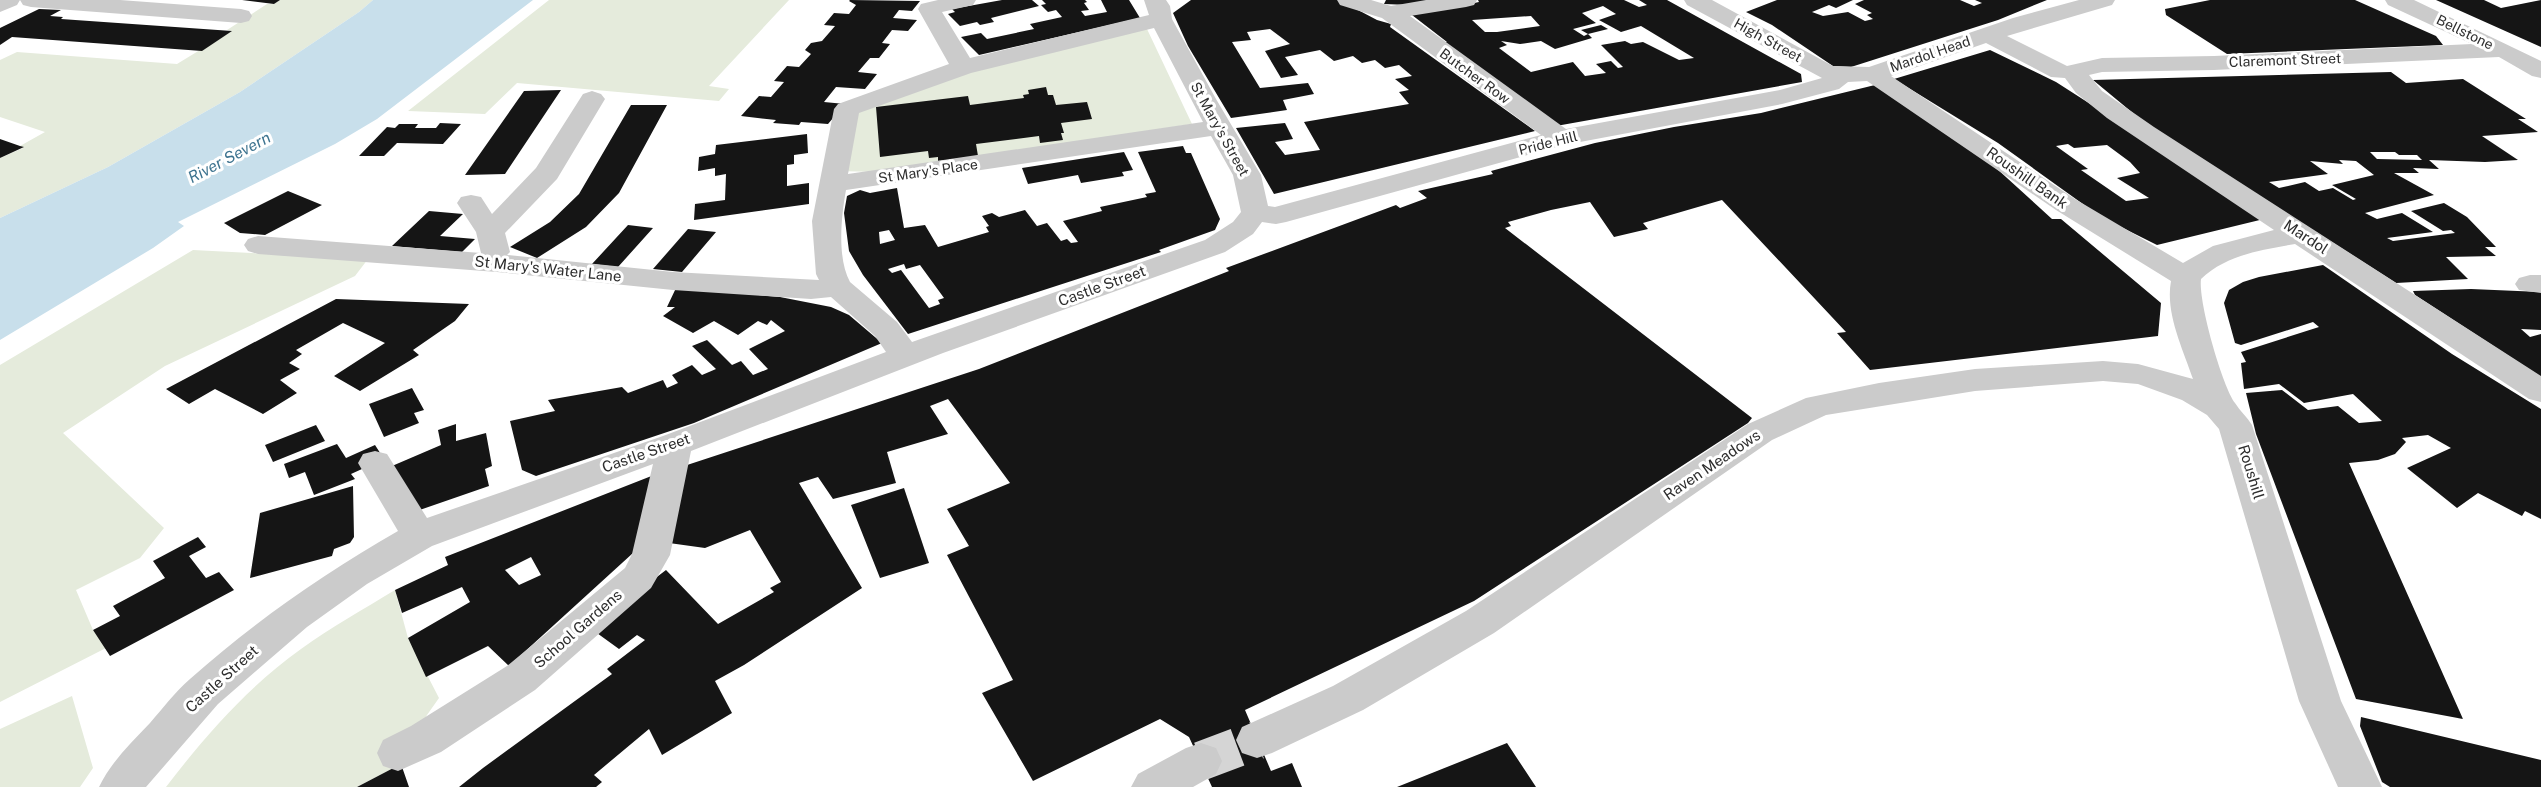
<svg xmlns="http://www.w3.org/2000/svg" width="2541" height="787" viewBox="0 0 2541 787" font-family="'Public Sans',sans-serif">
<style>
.green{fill:#e5ebdc}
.water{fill:#c8dfeb}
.building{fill:#151515;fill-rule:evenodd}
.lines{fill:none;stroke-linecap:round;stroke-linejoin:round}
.minor-tunnel{stroke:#d5d5d5;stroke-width:39;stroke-dasharray:39 20;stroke-linecap:butt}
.minor{fill:#cbcbcb;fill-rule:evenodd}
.labels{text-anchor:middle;stroke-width:6;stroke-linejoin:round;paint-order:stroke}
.far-street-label{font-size:14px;fill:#2e2e2e;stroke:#fff}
.street-label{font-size:15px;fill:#2e2e2e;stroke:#fff}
.water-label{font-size:16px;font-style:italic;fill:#3d738f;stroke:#fff}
</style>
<rect width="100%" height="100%" fill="#fff"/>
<path class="green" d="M280,0H373L359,12L240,92L108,167L0,218V158L23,148L20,146L45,132L0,117V60L17,52L177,64L231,31L227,30L267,4H274Z
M549,0H789L709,86L729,89L719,101L517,83L485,114L408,111Z
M1147,29L1192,124L878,172L836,171L852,111L965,69Z
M193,250L368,259L355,276L165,366L63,433L164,528L140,558L76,590L93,630L106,648L0,702V365Z
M395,590L408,638L439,698L427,715L401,764L357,787H166C205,736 249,686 301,649C331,627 364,609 395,590Z
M72,696L93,768L80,787H0V729Z"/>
<path class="water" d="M373,0H533L377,119L335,144L178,222L184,226L153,248L0,340V218L108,167L240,92L359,12Z"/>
<path class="building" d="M242,0H280L274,4Z
M850,0L920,1L912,11L899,10L893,18L917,20L908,31L892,30L882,43L890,44L879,58H870L858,72L877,74L865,89L836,87L824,102L845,104L828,124L801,122L799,125L773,123L776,120L741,116L759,96L771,97L784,82L774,81L787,66L799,67L811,54L805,50L811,43L822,41L835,26L824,25L834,13L849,14L856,5L849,1Z
M1002,0H1032L1039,6L991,18L994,22L980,25L977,22L960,26L948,14L955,12L952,9Z
M1042,0H1085L1087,2L1084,3L1089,10L1081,11L1085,16L1107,12L1101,0H1129L1140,18L979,55L961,37L981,33L987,39L1034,29L1030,24L1062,17L1056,10L1048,12L1041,5L1046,4Z
M1191,0H1339L1377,20L1391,24L1390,27L1535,131L1274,194L1236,128L1285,123L1293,139L1275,142L1285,155L1320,150L1304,122L1409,104L1399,92L1409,90L1395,79L1412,76L1399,65L1385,68L1375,60L1362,63L1353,56L1334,61L1320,50L1285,57L1298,75L1281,78L1265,51L1290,44L1270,29L1247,32L1251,40L1232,42L1260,88L1308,83L1314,94L1283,100L1287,110L1231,118L1188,46L1173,13Z
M1386,0H1451L1410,5L1384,4Z
M1478,0H1624L1639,7L1647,5L1639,0H1667L1801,74L1802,82L1556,126L1443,43L1447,42L1412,15L1455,7L1479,2ZM1603,6L1616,14L1599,20L1621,32L1641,26L1694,58L1679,60L1643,42L1631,44L1625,41L1601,45L1623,67L1618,68L1611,61L1596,64L1606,73L1585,76L1573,62L1531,72L1499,48L1507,45L1501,41L1520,44L1541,41L1555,49L1592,38L1588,34L1608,29L1601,25L1581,30L1588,34L1584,36L1573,29L1596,23L1582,13ZM1531,16L1540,26L1497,32H1485L1472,20Z
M1777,0H1853L1836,8L1829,5L1812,12L1823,16L1848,12L1865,21L1873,19L1867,15L1872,13L1855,4L1864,0H1960L1974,6L1982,3L1975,0H2047L1998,20L1851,67L1833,66L1772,25L1746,12Z
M2210,0H2355L2436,36L2443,45L2227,54L2166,15L2165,9Z
M2436,0H2484L2501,8L2541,0V47Z
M39,9L61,10L50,16L63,17L61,19L232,31L202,51L12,37L0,45V28Z
M1990,50L2056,82L2268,218L2157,245L2101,217L1998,143L1894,79ZM2068,144L2074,148L2107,145L2130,162L2140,173L2117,178L2149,198L2126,201L2081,170L2088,169L2056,146Z
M2391,72L2406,83L2463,79L2526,119H2518L2538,132L2482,136L2518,160L2485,162L2429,160L2439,169L2413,168L2419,173H2394L2434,195L2365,213L2377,219L2402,213L2433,232L2387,238L2393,241L2455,233L2451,230L2443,231L2411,211L2444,203L2467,217L2496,247H2485L2496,256L2446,257L2468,279L2396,283L2145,123L2093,80ZM2370,152H2395L2399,155H2417L2422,160L2377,159ZM2339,160L2356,161L2374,175L2332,185L2356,199L2353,200L2333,188L2319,191L2305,182L2279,188L2269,182L2328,174L2310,161L2343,164Z
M1875,85L1985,158L2052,219H2061L2161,303L2158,336L1870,370L1837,333L1846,332L1722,200L1643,223L1648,229L1614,237L1590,202L1551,210L1508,222L1511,226L1505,228L1752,418L1748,423L1474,601L1245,710L1271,771L1292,763L1302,787H1212L1189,737L1160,719L1033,781L982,693L1013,680L947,555L969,546L947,509L1010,483L948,399L930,406L948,434L887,452L896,483L833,499L818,477L799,483L862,588L744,665L715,681L732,713L662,755L649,729L594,775L602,782L596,787H459L483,768L612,674L607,669L645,640L637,635L619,649L590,628L666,570L718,624L774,592L770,588L781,582L750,530L705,548L669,543L681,467L979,369L1229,271L1226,268L1396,205L1400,208L1427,198L1418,191L1493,174L1491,171L1595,143L1674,127L1761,113Z
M1046,87L1048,95H1053L1056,105L1087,102L1092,119L1061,123L1064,133H1061L1063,140L1040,143L1039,136L976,144L978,156L938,161V157L929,158L928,151L880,157L876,107L968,96L970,105L1024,98L1023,95L1029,94L1028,90Z
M561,90L505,174L465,175L524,91Z
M631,105H667L619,193L586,227L537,258L510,247L550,222L579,194Z
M440,123L461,124L443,144L397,143L384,156H359L387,127L395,128L399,124H418L415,128H436Z
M807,134L808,153L794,155V164L787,165V186L809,183V204L694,220L695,204L725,200L726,174L715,176V168L698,171L699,157L715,154L716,145Z
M0,139L20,146L24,147L0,158Z
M1183,146L1186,153H1191L1220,219L1215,230L1159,250L1161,252L908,334L863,275L849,251L844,213L847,196L860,190L870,193L897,188L904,228L925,225L938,247L989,232L986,227L989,226L982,216L992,213L999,217L1025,210L1037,226L1047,223L1061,241L1067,239L1071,243L1078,242L1063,221L1102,211L1100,207L1147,197L1145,194L1156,192L1138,152ZM889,230L895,240L880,244L879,232ZM904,264L906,269L920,265L944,298L938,300L940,304L929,308L901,270L892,273L888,269Z
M1124,152L1133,170L1122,172L1124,176L1081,183L1078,175L1028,184L1022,168Z
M288,191L322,205L265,235L240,233L224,223Z
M429,211L463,214L440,236L475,239L462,252L392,246Z
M628,225L653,228L618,267L592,264Z
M688,229L716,232L682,272L653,269Z
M2323,265L2452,354L2541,409V519L2525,511L2522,516L2478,493L2457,508L2407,468L2451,448L2428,435L2402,438L2406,442L2395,454L2378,460L2349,463L2463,719L2356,699L2256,434L2246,393L2282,390L2308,410L2338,406L2359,423L2382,421L2353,394L2304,403L2279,384L2244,389L2241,363L2246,362L2241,352L2319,327L2313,322L2241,345L2235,343L2224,303L2229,290L2243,282L2259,277Z
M676,288L780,297L831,307L849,315L882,343L694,423L536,476L522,470L510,421L555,411L548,400L622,387L628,393L663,380L667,388L678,383L672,375L692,365L702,375L716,369L692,346L707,340L732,365L741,361L753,375L768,369L749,349L785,331L771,320L767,325L758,321L738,335L714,321L693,333L663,316L675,307H667Z
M2471,289L2541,292V330L2521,329L2530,337L2541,334V377L2415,295L2413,291Z
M336,299L469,304L455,321L413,350L419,355L360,391L334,376L385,343L343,323L296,350L302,354L289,363L300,369L280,380L297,393L263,414L215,389L189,404L166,389Z
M412,388L424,410L414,413L419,423L384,437L369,404Z
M456,424V441L486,433L492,466L485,469L489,486L411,513L392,466L441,445L438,430Z
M316,425L325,441L273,462L265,445Z
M337,444L346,458L375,445L384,459L351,474L355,479L314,495L305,472L289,478L284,464Z
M654,475L633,553L509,666L488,646L426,677L408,638L470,602L462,587L402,613L395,590L448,565L445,557ZM531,557L541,575L519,585L505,570Z
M353,486L354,537L350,543L334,549L332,556L250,578L260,513Z
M904,488L929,563L880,578L851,505Z
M198,537L206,547L189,556L206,578L219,572L234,590L110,656L93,630L120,616L113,606L165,578L153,561Z
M2361,717L2541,760V787H2390L2382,782L2360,726Z
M1507,743L1536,787H1397Z
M401,764L409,787H357Z"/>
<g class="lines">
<path class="minor-tunnel" d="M1201,761L1257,740"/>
<path class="minor" d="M0,0H120L241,9L249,11L252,16L249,21L241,23L31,7L23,5L20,0L17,5L0,12Z
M938,0H976L973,5L942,12L970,58L1149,15L1144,0H1166L1170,6L1172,19L1216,99L1261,175L1268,206L1275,207L1541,135L1382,18L1340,5L1337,0H1371L1391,6L1426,0H1477L1474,5L1466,7L1410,16L1566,129L1780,90L1822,78L1687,5L1684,0H1712L1833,66L1869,67L2013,18L2079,0H2115L2112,5L2007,36L2067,66L2102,58L2214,56L2472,44L2388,5L2385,0H2414L2541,61V78L2532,76L2499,57L2214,70L2102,72L2089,75L2102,91L2154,127L2541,376V402L2529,399L2295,244C2261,250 2226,255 2201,279C2198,301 2222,385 2235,403C2240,411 2247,417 2252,425L2341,701L2382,787H2338L2299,701L2219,429L2207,415L2182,400L2138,384L2103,381L1975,391L1826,415L1772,440L1494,633L1363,710L1272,753L1257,758L1242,753L1236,740L1242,727L1333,686L1466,611L1748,424L1806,398L1879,383L1975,369L2103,361L2138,364L2193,379C2183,349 2165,313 2171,281L2056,210L1867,81L1848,82L1839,89L1782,104L1564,145L1286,222L1276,224L1262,222L1253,234L1225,252L943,353L691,451L670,555L651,588L535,690L441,752L398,771L383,766L377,753L383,740L411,726L507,666L625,568L632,554L653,464L432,546L367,584L307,627L218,704L146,787H99C111,762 131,743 150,723C163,708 175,692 190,679C254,622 323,574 398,531L358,463L363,454L375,451L387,454L427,518L663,436L886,352L875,336L831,297L811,299L673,290L497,272L258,254L248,251L244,245L248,239L258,236L481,253L476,232L457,203L461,197L471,195L481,197L492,214L536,168L583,94L592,91L601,94L605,99L557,179L505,233L510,252L507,255L673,272L819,280L816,274L812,221L834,109L838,104L949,64L918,9L921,4ZM1154,28L1203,122L848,174L859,113L971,73ZM1986,43L2051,77L2065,78L2076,93L2107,118L2274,230L2213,246L2183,263L2075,199L1891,76ZM1211,136L1233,175L1241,212L1233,222L1205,240L912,342L897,322L850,282C837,258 841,217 846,190Z
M2530,275H2541V293L2519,290L2515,284L2519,278Z
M1201,743L1216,748L1222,761L1216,774L1193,787H1131L1138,774L1186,748Z"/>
</g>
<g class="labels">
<g class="far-street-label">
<text transform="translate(2465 32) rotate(26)" y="5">Bellstone</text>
<text transform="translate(1768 40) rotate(29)" y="5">High Street</text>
<text transform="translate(1930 54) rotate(-19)" y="5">Mardol Head</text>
<text transform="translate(2285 60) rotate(-2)" y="5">Claremont Street</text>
<text transform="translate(1475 76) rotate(36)" y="5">Butcher Row</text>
<text transform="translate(1220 129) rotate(61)" y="5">St Mary's Street</text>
<text transform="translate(1548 143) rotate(-14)" y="5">Pride Hill</text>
<text transform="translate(928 171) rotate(-8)" y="5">St Mary's Place</text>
</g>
<g class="street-label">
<text transform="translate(2027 178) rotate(35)" y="5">Roushill Bank</text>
<text transform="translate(2306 237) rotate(33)" y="5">Mardol</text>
<text transform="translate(548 269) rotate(6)" y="5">St Mary's Water Lane</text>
<text transform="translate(1102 286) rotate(-20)" y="5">Castle Street</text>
<text transform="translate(646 453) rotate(-19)" y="5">Castle Street</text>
<text transform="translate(1712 465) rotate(-34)" y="5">Raven Meadows</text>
<text transform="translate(2251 472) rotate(73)" y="5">Roushill</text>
<text transform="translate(578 629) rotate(-41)" y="5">School Gardens</text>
<text transform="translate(222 679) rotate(-42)" y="5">Castle Street</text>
</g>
<g class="water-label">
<text transform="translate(229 157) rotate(-28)" y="6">River Severn</text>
</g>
</g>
</svg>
